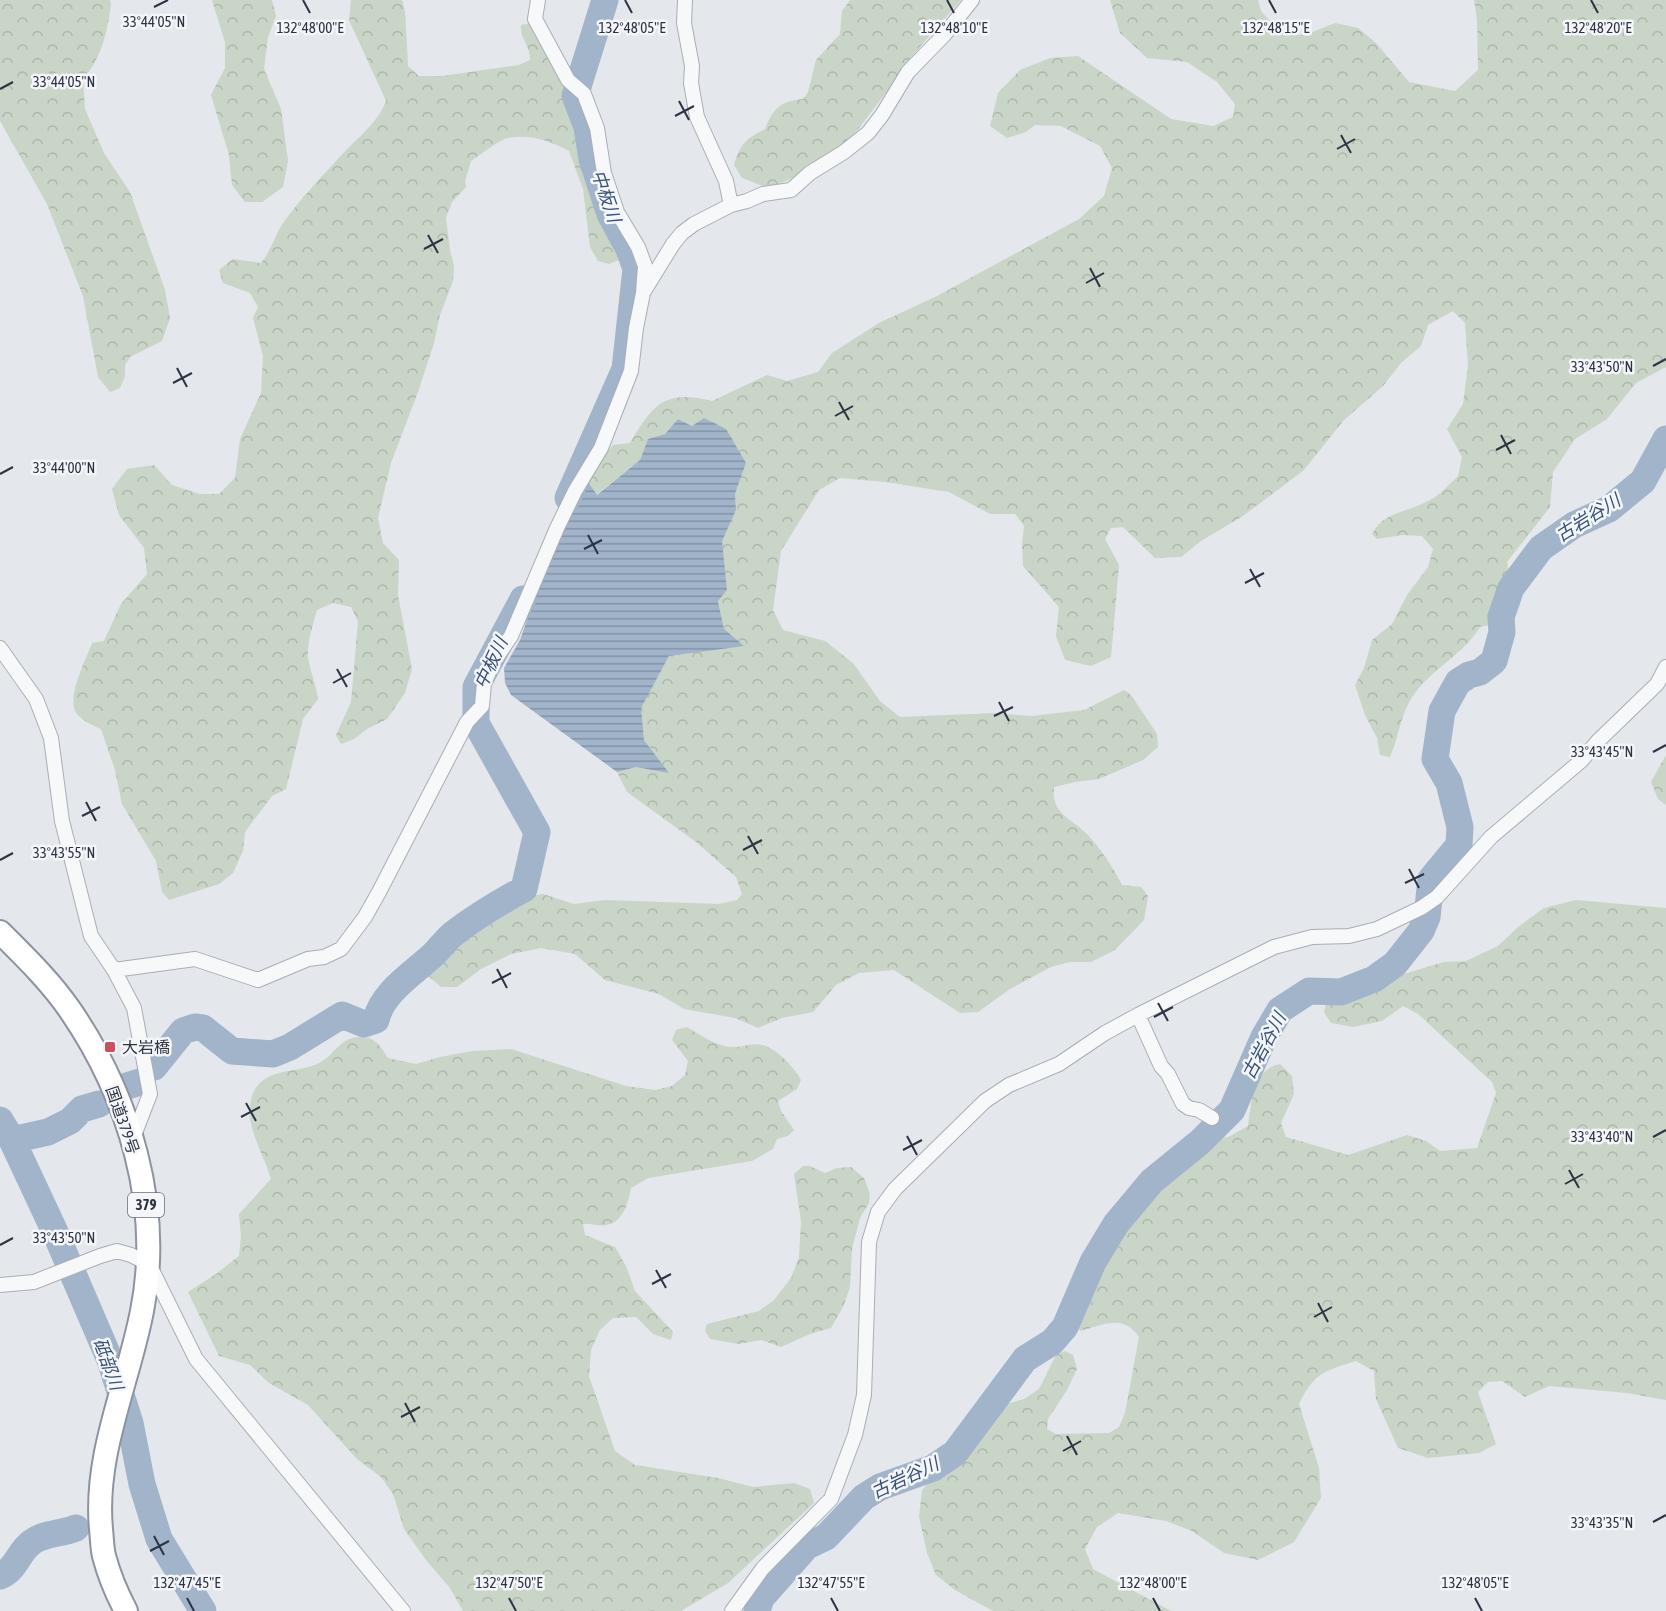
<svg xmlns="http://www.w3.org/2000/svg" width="1666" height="1611" viewBox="0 0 1666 1611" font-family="'Asap Condensed','Noto Sans JP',sans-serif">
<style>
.forest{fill:url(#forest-crowns)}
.water{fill:url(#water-rules)}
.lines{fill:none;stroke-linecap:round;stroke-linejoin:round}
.river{stroke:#a1b4ca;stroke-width:27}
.minor-casing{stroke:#a9aeb6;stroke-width:16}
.trunk-casing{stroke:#8c94a2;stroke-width:26}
.minor{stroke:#f7f8fa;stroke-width:14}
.trunk{stroke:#fff;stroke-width:22}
.ticks{fill:none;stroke:#2c3444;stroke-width:2}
.poi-dot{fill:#cb4f5f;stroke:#f4f6f9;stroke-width:2}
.labels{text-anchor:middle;stroke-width:5;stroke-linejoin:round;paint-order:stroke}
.shield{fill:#f4f6f9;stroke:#686e7a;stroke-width:1.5}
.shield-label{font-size:15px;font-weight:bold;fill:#2c3444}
.poi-label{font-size:16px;fill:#2c3444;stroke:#f4f6f9;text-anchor:start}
.street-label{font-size:16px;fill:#2c3444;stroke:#f4f6f9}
.water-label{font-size:18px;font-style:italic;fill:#375277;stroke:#f4f6f9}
.ticks-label{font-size:15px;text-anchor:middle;fill:#2c3444;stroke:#f4f6f9;stroke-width:5;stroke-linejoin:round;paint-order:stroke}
</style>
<defs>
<pattern id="forest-crowns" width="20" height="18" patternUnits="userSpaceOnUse" patternTransform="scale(1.5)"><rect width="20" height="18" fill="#c9d5c6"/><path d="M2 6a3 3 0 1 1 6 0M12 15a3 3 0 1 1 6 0" fill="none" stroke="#adb7ab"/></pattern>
<pattern id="water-rules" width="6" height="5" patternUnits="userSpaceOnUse" patternTransform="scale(1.5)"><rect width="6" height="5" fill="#a1b4ca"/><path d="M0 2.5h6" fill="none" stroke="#8393a6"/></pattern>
</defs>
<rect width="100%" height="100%" fill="#e4e7eb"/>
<path class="forest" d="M0,0H110L111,4C107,33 102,57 83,79L85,109L104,153L130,192L165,290L170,318L162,341L130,357L125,365V376L120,388L110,392L98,377L83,296L47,204L0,121Z
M212,0H272L276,16L268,37L264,69L281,109L288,161L283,187L262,202H245L232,185L229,155L211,95L225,68V42Z
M351,0H402L405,11L408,66L419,76H442L519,65L530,60C531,47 520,39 521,25L531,23L568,92L569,112L585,144L604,210L622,248L624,258L609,264L598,261L590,247L583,189L569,151C550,141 530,134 508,138C499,140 480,155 471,161L465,181L466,187L452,202L446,218L450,250L454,266L453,281L440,315L434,343L418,392L391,463L378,518L383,543L399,560L398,595L412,669L405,693L387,719L367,729L354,739L341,744L336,735L351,702L358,621L351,607L333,603L317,610C313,625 307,642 308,657C310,671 316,685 318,699L303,719L286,789L272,796L245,832L243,851L233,873L219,884L169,900L162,892L156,861L122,804L115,770L101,729C92,725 83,721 77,714C65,699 86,660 92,643L104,641L121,604L147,574L144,548L119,515L112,489L127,469L154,465L172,485L199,494H219L235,478L240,439L261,393L263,356L253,318L258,307L250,293L223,283L219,270L233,259L261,263C272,250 275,233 286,219C301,199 319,179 337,160C354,140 377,125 386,101L349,20Z
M850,0H961L911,57L897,78L846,145L796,177L768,188L742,178L734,165C740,144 746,139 765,129C774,107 780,102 803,99L808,92L816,60L840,34L842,11Z
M1110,0H1258L1261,11L1281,34L1305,35L1335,23L1358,28L1376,43L1409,82L1455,91L1478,70L1477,19L1474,0H1666V367L1636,383L1607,419L1575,439L1553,472L1550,507L1507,562L1511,583L1500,599L1496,624L1480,627C1463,655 1434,667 1415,693C1401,711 1399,737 1390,757L1380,755L1377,738L1365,715L1355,685L1364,668L1372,640L1392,624L1407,595L1428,567L1433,549L1422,536L1402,535L1377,539L1372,534C1384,512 1404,513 1424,503C1437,498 1448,486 1458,476L1462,457L1447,429L1463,404L1468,365L1465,323L1453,311L1428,325L1421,346L1401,363L1383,386L1343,421L1304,470L1243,516L1201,541L1181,557L1155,558L1123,527L1111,528L1105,539L1119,565L1111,657L1091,666L1065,660L1056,636L1059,607L1023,566L1022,545L1024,526L1015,514H990L949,492L886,482L840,478L819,490L781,551L773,610L783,630L825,641L853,663L880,701L900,717L994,713L1032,716L1084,710L1124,690L1131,695L1157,734L1158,747L1143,760L1099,779L1075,782L1054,787C1051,814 1071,818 1087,834C1101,849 1113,867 1122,885L1141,887L1148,896L1144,920L1115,950L1091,962H1070L1051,967L1010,989L978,1012L960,1013L894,970L859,973L836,985L813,1012L782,1018L758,1028L735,1018L684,1009L659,994L605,980L575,954L541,948L511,954L481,969L457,987H441L427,975V967L479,921L510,900L543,894L574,904L605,900L719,904L737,900L742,894L736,877L696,842L627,792L617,772L636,767L668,772L644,740L640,708L669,656L724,629L718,600L727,589L721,541L736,510L735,494L746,463L692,426L678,419L665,434L648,439L640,460L596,495L588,482L597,464L613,445L630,443C653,404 665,389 712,401L767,375L787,381L818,372L832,353L879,323L937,296L1079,219L1104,196L1112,168L1100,146L1061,126L1035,125L1026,132L1007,138L990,126L998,93L1020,70L1050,58L1078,56L1171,119L1213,126L1233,117L1235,104L1217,82L1187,62L1147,58L1120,33Z
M1666,755V805L1658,799L1651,782Z
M1576,900L1666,908V1400L1627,1393L1549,1386L1525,1397L1502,1381L1488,1382L1478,1392L1496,1444L1479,1453L1428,1458L1398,1448L1376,1399L1374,1371L1356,1361C1324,1371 1314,1373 1299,1404L1319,1468L1321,1498L1294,1542L1258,1560L1224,1553L1192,1531L1166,1521L1118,1513L1097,1527L1085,1549L1093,1569L1171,1611H993L955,1590L936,1575L927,1553L919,1517L922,1490L936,1474L960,1456L1002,1405L1024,1399L1039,1389L1056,1355L1065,1351L1073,1355L1077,1369L1067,1390L1048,1419L1047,1429L1056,1434L1109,1433L1119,1427L1125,1413L1139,1337C1123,1313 1103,1325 1080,1331L1076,1325L1093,1280L1119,1232L1153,1189L1216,1139L1228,1137L1248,1126C1251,1104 1253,1069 1280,1064L1292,1076L1294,1094L1281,1123L1286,1137L1348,1155L1407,1135L1426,1141L1440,1151L1477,1148L1496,1093L1492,1082L1418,1014L1403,1006L1382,1021L1353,1027L1331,1023L1324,1012L1326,1004L1375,989L1404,974L1444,962L1466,961L1498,946L1518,927L1544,908Z
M687,1027C700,1035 715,1045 730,1047C740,1048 753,1042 763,1045C778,1050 794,1067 801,1080L797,1089L778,1101L781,1111L794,1130L788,1136L777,1139L773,1149L752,1161L648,1178L631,1188C628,1202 624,1222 606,1225C599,1227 591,1223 583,1224L585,1235L615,1247L626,1266L635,1291L673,1332L671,1340L653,1334L636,1317L613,1318L600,1330L591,1350L589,1376L615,1451L635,1465L718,1478L753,1487L794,1483L810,1489L814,1503L728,1583L681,1611H463L450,1588L426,1560L404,1529L393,1494L381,1477L357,1459L308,1405L269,1383L250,1365L219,1356L188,1292L216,1274L239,1256L241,1237L239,1214L271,1179C264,1154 244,1125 251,1100C259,1065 297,1075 319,1063C336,1054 340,1037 360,1037C375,1036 381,1047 388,1058L416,1064L440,1057L472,1051L511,1049L626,1086L655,1090L672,1086L685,1075L688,1061L672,1040L676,1030Z
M803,1166H810L825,1173L837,1168L851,1167L864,1178L870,1194L869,1203L860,1218L852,1249L850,1287L843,1307L831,1328L810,1334L781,1347L761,1340L739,1344L710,1339L705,1331L707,1324L759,1311L774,1300L791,1278L799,1257L801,1221L794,1174Z"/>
<path class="water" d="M704,418L726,429L746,463L735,494L736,510L722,541L727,590L718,601L724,629L744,646L669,656L641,708L644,740L669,773L636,767L617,772L511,695L505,683L504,668L520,640L556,538L588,482L597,495L640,460L648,439L665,434L678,419L692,426Z"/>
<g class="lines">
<path class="river" d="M568,498L625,369L636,269L629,249L610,214L592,159L587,127L575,96L605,0
M154,1067L183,1031L195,1027L203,1028L232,1051L273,1054L290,1047L342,1015L364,1024L376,1020C382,992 414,973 434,954C440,948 446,940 453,934C475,917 500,902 524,889L537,832L476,723V687L523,599
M127,1086L140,1082
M0,1120L12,1140L55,1232L110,1360L130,1423L142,1484L159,1539L203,1611
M12,1140L48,1132L70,1121L82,1109L99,1104
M0,1576C16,1570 18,1552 32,1542C44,1533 62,1534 76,1528
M757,1611L761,1598L807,1546L826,1537L864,1497L880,1487L933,1468L955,1453L1025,1359L1052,1342L1065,1327L1093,1262L1116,1224L1152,1181L1200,1142L1232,1110L1264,1037L1280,1010L1309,991L1341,992L1374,979L1395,964L1421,931L1427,917L1431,879L1459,845L1460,827L1449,783L1435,759L1442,711L1458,682L1469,675L1480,672L1494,661L1502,632L1501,617L1511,588L1541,548L1574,525L1609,509L1643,481L1666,439"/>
<defs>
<path id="minor" d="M685,0L684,23L692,66L691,83L697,117L726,181L731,205
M644,291L673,244L682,233L694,224L731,205L747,201L763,194L791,190L810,173L844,152L868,133L882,115L908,72L945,34L972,0
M0,648L36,699L51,738L62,821L91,936L114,970L134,1008L150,1094L133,1138
M114,970L195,959L258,980L308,959L324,957L341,949L365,917L379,892L467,722L482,706L484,683L494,661L511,636L557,528L575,491L601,448L631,371L636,328L643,293L645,266L638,247L617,212L604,173L597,128L584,94L568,80L535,19L538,0
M1138,1015L1161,1066L1168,1074L1183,1104L1189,1108L1199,1110L1212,1118
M0,1285L34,1282L100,1256L117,1251L131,1255L149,1264L196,1359L403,1611
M732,1611L763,1568L831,1499L855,1435L864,1395L869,1242L878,1212L895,1189L985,1101L1009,1085L1059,1064L1105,1033L1138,1015L1274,947L1312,937L1349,936L1377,929L1421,908L1437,897L1491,837L1581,761L1598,741L1657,684L1666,667"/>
<path id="trunk" d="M0,932C24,956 50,981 70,1010C129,1096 163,1207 142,1311C128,1384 94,1454 101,1529C102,1538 102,1548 104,1556C109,1575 117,1594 126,1611"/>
</defs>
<use href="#minor" class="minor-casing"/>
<use href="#trunk" class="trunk-casing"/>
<use href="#minor" class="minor"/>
<use href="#trunk" class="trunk"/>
</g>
<path class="ticks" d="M303,0L310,13M625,0L632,13M947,0L954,13M1269,0L1276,13M1591,0L1598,13M154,7L168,0M0,89L13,82M679,101L689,120M675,116L694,106M1341,135L1351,153M1337,149L1355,139M428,235L438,253M424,249L443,239M1090,268L1100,287M1086,283L1104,273M1653,366L1666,359M177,368L187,387M173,383L192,373M839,402L849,420M835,416L853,406M1501,435L1511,454M1496,450L1515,440M0,474L13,467M588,535L598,554M584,549L602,540M1250,569L1260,587M1245,583L1264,573M337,669L347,687M333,683L351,673M999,702L1009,721M994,716L1013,707M1653,752L1666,745M86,802L96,821M82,816L100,807M748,836L758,854M743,850L762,840M0,860L13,853M1409,869L1419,888M1405,883L1424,874M497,969L507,988M492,983L511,973M1158,1003L1168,1021M1154,1017L1173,1007M246,1103L256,1121M241,1117L260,1107M907,1136L917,1155M1653,1137L1666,1130M903,1150L922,1140M1569,1170L1579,1188M1565,1184L1583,1174M0,1245L13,1238M656,1270L666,1288M652,1284L671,1274M1318,1303L1328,1322M1314,1317L1332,1307M405,1403L415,1422M401,1417L420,1407M1067,1436L1077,1455M1063,1451L1081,1441M1653,1522L1666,1515M154,1536L164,1555M150,1551L169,1541M187,1598L194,1611M509,1598L516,1611M831,1598L838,1611M1153,1598L1160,1611M1475,1598L1482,1611"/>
<rect class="poi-dot" x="104" y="1041" width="12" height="12" rx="3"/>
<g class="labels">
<rect class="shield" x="128" y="1193" width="36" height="24" rx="4.5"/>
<g class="shield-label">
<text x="146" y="1210">379</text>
</g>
<g class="poi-label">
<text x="122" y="1053">大岩橋</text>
</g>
<g class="street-label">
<text transform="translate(123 1120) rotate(71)" y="6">国道379号</text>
</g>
<g class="water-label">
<text transform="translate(606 196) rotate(71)" y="6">中板川</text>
<text transform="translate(1588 518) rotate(-32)" y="6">古岩谷川</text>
<text transform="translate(491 663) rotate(-65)" y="6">中板川</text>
<text transform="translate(1264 1046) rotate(-62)" y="6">古岩谷川</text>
<text transform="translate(108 1364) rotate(70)" y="6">砥部川</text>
<text transform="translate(905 1478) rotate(-25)" y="6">古岩谷川</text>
</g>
</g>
<g class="ticks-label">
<text x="154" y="27">33°44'05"N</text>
<text x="310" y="33">132°48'00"E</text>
<text x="632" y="33">132°48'05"E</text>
<text x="954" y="33">132°48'10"E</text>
<text x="1276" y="33">132°48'15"E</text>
<text x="1598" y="33">132°48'20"E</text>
<text x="64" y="87">33°44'05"N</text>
<text x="1602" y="372">33°43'50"N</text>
<text x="64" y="473">33°44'00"N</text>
<text x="1602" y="757">33°43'45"N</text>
<text x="64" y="858">33°43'55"N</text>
<text x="1602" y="1142">33°43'40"N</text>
<text x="64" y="1243">33°43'50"N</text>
<text x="1602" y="1528">33°43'35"N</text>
<text x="187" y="1588">132°47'45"E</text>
<text x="509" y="1588">132°47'50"E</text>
<text x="831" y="1588">132°47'55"E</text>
<text x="1153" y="1588">132°48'00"E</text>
<text x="1475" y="1588">132°48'05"E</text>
</g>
</svg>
